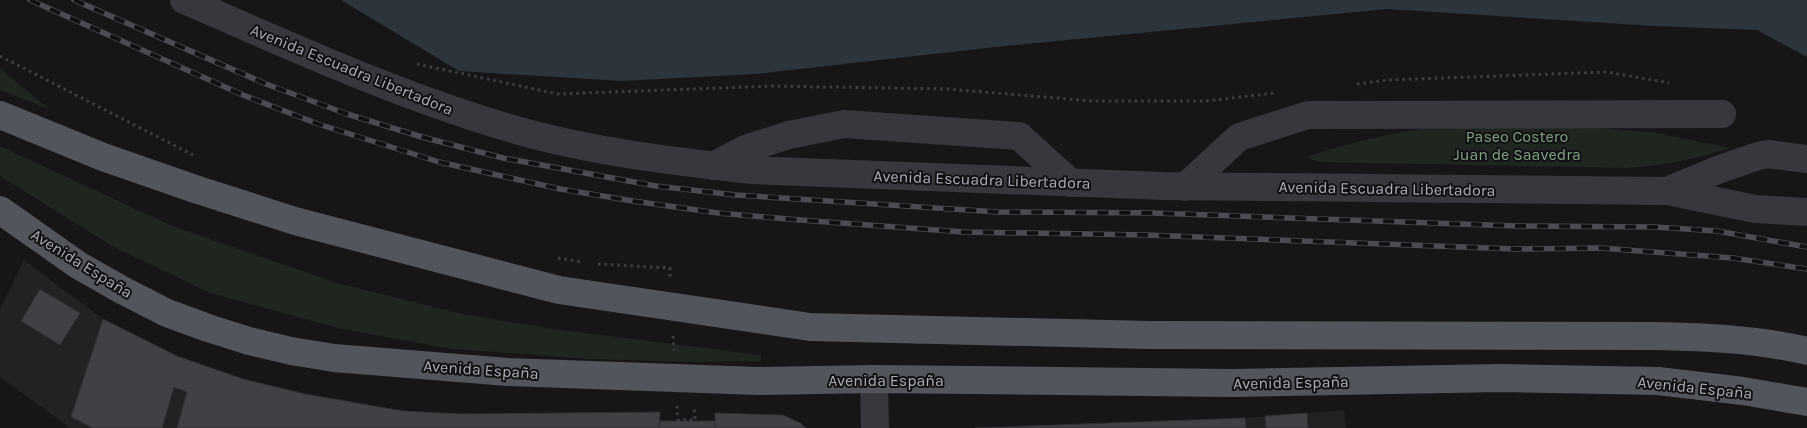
<svg xmlns="http://www.w3.org/2000/svg" width="1807" height="428" viewBox="0 0 1807 428" font-family="Karla,sans-serif">
<style>
.built{fill:#222225}
.green{fill:#1e261f}
.water{fill:#2c353c}
.building{fill:#404145;stroke:#303034}
.lines{fill:none;stroke-linecap:round;stroke-linejoin:round}
.path{stroke:#3d3f44;stroke-width:3;stroke-dasharray:2.5 4;stroke-linecap:butt}
.minor{stroke:#37383d;stroke-width:28}
.major{stroke:#53555c;stroke-width:28}
.rail-casing{stroke:#4a4c52;stroke-width:5.5}
.rail{stroke:#111113;stroke-width:4;stroke-dasharray:11;stroke-linecap:butt}
.labels{text-anchor:middle;stroke-width:4;stroke-linejoin:round;paint-order:stroke}
.street-label{font-size:16px;fill:#a8adb8;stroke:#111113}
.park-label{font-size:16px;fill:#7fa381;stroke:#111113}
</style>
<rect width="100%" height="100%" fill="#161618"/>
<path class="built" d="M24,260L103,319L177,356L243,379L305,394L403,411L463,414L660,412V421H714L715,413L783,415L800,423L806,428H70L0,377V309Z
M1344,410L1346,428H975L1245,418Z"/>
<path class="green" d="M0,68L49,109L0,90Z
M1436,127L1600,128L1651,132L1730,148C1694,159 1663,166 1626,168L1319,162L1306,157C1351,142 1389,133 1436,127Z
M0,146L172,226L337,283L467,315L560,330L761,355V361L704,362L588,359L452,349L342,329L210,293L112,246L0,176Z"/>
<path class="water" d="M341,0H1807V57L1757,30L1655,26L1387,9L995,47L755,74L622,81L459,71Z"/>
<path class="building" d="M40,289L80,313L60,345L21,321Z
M103,319L177,356L243,379L305,394L403,411L463,414L660,412L659,428H177L187,392L174,387L162,428H93L71,417Z
M715,413L783,415L800,423L806,428H715Z
M1307,413L1308,428H1266L1265,416Z
M1245,418L1246,428H975Z
M659,421H715V428H659Z"/>
<g class="lines">
<path class="path" d="M0,56L193,155
M417,64L558,94L772,86L947,89L1092,101H1207L1276,93
M1357,84L1389,80L1607,72L1669,83
M558,258L582,262
M598,264L670,268V277
M673,336L674,350
M677,406L678,420H695L694,406"/>
<path class="minor" d="M184,0C293,47 401,97 516,130C593,152 672,161 751,170L1163,186L1667,191L1755,209L1807,212
M713,166L745,149L789,135L844,124L1019,136L1071,183
M1185,187L1239,137L1308,115L1722,114
M1667,191L1720,169L1758,156L1768,154L1807,159
M874,379L875,428"/>
<path class="major" d="M0,115L103,157L198,190L295,221L559,290L810,327L1150,335L1654,336C1705,337 1757,339 1807,351
M0,210L78,265L122,290L167,313L208,328L249,341L291,351L334,358L508,372L758,381L874,379L1232,383L1501,378L1658,381L1743,391L1807,402"/>
<defs>
<path id="rail" d="M30,0L243,95L318,124L439,162L560,189L633,201L718,213L800,220L963,232L1146,235L1515,249L1600,248L1733,258L1807,269
M74,0L266,84L347,114L422,137L503,158L656,186L736,195L998,212L1154,213L1517,226L1655,227L1717,231L1807,247"/>
</defs>
<use href="#rail" class="rail-casing"/>
<use href="#rail" class="rail"/>
</g>
<g class="labels">
<g class="street-label">
<text transform="translate(352 69) rotate(22)" y="6">Avenida Escuadra Libertadora</text>
<text transform="translate(982 179) rotate(2)" y="6">Avenida Escuadra Libertadora</text>
<text transform="translate(1387 188) rotate(1)" y="6">Avenida Escuadra Libertadora</text>
<text transform="translate(82 263) rotate(32)" y="6">Avenida España</text>
<text transform="translate(481 369) rotate(4)" y="6">Avenida España</text>
<text x="886" y="386">Avenida España</text>
<text transform="translate(1291 382) rotate(-1)" y="6">Avenida España</text>
<text transform="translate(1695 387) rotate(6)" y="6">Avenida España</text>
</g>
<g class="park-label">
<text x="1517" y="142">Paseo Costero<tspan x="1517" dy="18">Juan de Saavedra</tspan></text>
</g>
</g>
</svg>
